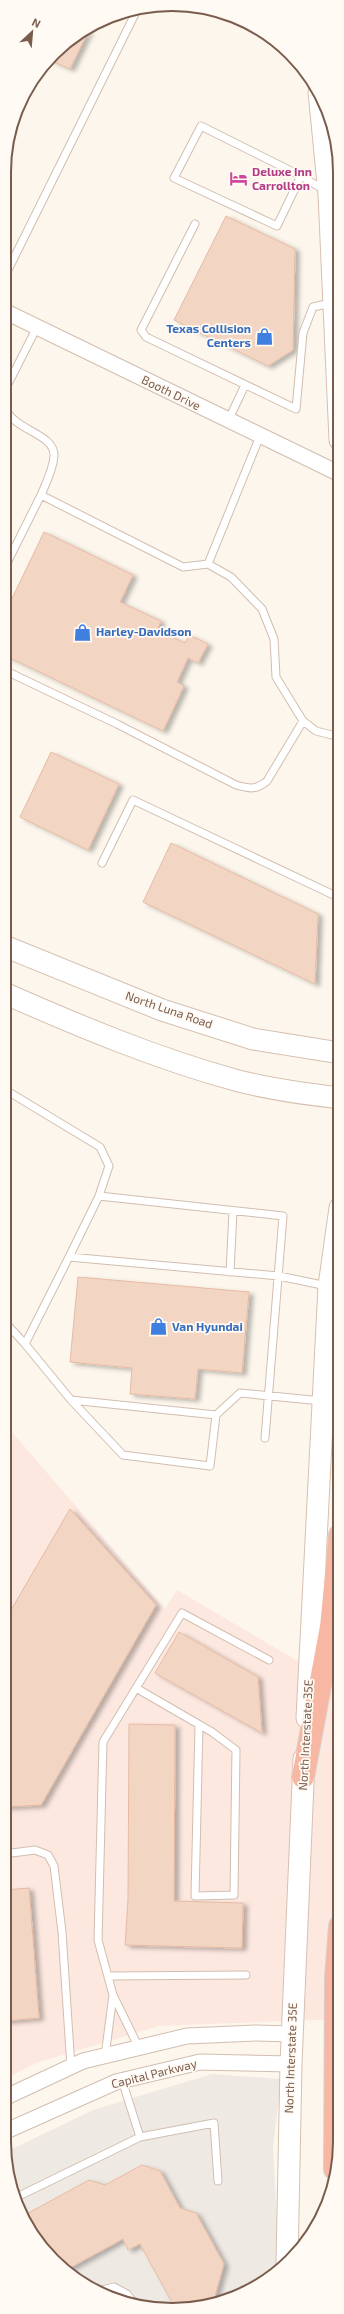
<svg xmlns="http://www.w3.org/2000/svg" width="344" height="2314" viewBox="0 0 344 2314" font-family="'Exo 2',sans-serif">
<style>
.commercial{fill:#fde8e0}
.industrial{fill:#efe9e4}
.building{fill:#f3d5c3;stroke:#e6bba3;filter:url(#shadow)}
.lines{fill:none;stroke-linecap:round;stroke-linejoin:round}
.service-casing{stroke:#d1beb0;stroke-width:9}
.minor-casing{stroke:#d1beb0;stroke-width:17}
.secondary-casing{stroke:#d6c0b0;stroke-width:23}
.motorway-casing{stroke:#dad1cd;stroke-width:24}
.service{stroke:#fff;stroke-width:7}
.minor{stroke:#fff;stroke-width:15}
.secondary{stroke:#fff;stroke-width:21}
.motorway{stroke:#f7b7a3;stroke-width:22}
.labels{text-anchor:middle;stroke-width:3.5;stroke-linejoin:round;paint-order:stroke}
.hotel-label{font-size:12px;font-weight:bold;fill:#b23c85;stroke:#fffaf3;text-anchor:start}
.shop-label{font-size:12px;font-weight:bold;fill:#366cbe;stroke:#fffaf3;text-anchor:start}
.street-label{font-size:12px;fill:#7a5c4d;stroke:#fffaf3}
.rim{fill:none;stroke:#7a5c4d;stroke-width:2}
</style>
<defs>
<filter id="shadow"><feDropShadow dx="4.5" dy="2.5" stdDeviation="2" flood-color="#0004"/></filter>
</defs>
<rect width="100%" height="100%" fill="#fdf6ec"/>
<path class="commercial" d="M4,1423L165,1609L177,1590L340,1686V2019L159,2026L39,2062L4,2079Z"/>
<path class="industrial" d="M212,2074L281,2079L273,2148L280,2270L226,2301L161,2310L107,2297L53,2261L17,2206L6,2152L93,2110Z"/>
<path class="building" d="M89,30L70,69L50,60L61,46Z
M226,216L295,249L293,350L268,366L174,320Z
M44,532L133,575L120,602L161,621L157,630L185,643L189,635L208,644L198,663L188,658L177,682L184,686L163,731L4,655V615Z
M51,752L119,784L88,850L20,817Z
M171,843L318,914L315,984L143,902Z
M78,1277L249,1292L242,1373L198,1369L195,1399L130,1394L132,1368L70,1362Z
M70,1509L156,1605L41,1805L4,1807V1622Z
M179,1632L258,1677L262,1733L155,1673Z
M129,1724L175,1725L174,1901L243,1903L242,1948L125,1945L128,1900Z
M29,1888L39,2018L4,2021V1890Z
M142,2165L160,2171L180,2208L196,2213L224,2264L213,2303L175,2308L140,2244L128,2250L123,2239L66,2270L53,2261L23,2216L89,2180L105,2185Z"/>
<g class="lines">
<defs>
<path id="service" d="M301,176L277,226L174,178L201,126L301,176L326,191
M195,224L141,330L146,337L296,409L303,333L313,307L331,303
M4,278L137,10
M4,392L37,327
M4,401C6,431 55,431 54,456C53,470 46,483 41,495L183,567L208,564
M228,421L245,385
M260,436L208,564L231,577L262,609L274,639L276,677L303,721L316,731L340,737
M4,569L41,495
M4,670L117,724L236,785C250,789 256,790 267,781L303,721
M102,863L133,800L340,898
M4,1089L100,1147L109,1166L99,1196
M69,1257L99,1196L283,1216L265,1438
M230,1272L233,1211
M4,1321L25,1344
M71,1400L123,1455L210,1466L216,1415
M322,1401L240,1393L216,1415L71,1400L25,1344L69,1257L279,1276L327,1286
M136,1688L212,1732L236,1750L234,1895L195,1896L199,1725
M4,1854L35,1850L48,1855L54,1866L62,1932L71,2067
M108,1976L246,1975
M113,1995L98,1940L103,1742L182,1613L269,1660
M105,2056L113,1995L139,2048
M140,2137L214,2123L218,2181
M15,2198L140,2137L122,2080
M99,2291L114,2287L127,2294L134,2303"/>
<path id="minor" d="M4,311L340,474
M4,2098L83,2061L187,2036L256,2033L292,2034
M4,2132L116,2082L200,2062L291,2064"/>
<path id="secondary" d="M319,92L329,194L340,440
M4,946L162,1010L253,1039L340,1053
M4,993C79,1026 155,1058 235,1080C268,1089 305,1094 340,1098
M307,1718L329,1286L340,1208
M287,2263L291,2064L304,1759"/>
<path id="motorway" d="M303,1777L331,1627L340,1535
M335,2169L336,1977L340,1926"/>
</defs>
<use href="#service" class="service-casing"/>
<use href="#minor" class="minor-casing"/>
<use href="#secondary" class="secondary-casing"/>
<use href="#motorway" class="motorway-casing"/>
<use href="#service" class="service"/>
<use href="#minor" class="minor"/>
<use href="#secondary" class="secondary"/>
<use href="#motorway" class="motorway"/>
</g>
<defs>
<symbol id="hotel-bare" viewBox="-9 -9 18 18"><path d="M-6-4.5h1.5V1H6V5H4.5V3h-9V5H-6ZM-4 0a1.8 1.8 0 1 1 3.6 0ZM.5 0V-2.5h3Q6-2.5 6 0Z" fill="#d1479c" stroke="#fffaf3" stroke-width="2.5" paint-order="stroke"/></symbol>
<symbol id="shop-bare" viewBox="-9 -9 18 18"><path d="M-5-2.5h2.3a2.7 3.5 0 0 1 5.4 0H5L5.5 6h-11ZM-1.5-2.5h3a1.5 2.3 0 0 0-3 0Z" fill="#3f7fe0" stroke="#fffaf3" stroke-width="2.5" paint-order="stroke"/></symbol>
</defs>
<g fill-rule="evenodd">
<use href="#hotel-bare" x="226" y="166" width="25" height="25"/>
<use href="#shop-bare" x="252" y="324" width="25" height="25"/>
<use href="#shop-bare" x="70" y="620" width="25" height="25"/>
<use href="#shop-bare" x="146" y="1314" width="25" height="25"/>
</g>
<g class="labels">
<g class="hotel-label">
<text x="252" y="176">Deluxe Inn<tspan x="252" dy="14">Carrollton</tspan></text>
</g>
<g class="shop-label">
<text x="251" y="333" text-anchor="end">Texas Collision<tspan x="251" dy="14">Centers</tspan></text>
<text x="96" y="636">Harley-Davidson</text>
<text x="172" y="1331">Van Hyundai</text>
</g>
<g class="street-label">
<text transform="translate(171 393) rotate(26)" y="4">Booth Drive</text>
<text transform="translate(169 1010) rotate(19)" y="4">North Luna Road</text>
<text transform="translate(306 1735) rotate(-87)" y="4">North Interstate 35E</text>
<text transform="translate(291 2058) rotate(-88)" y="4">North Interstate 35E</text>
<text transform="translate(154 2074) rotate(-14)" y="4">Capital Parkway</text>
</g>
</g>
<path d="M0 0H344V2314H0ZM172 11H172A161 161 0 0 1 333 172V2142A161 161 0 0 1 172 2303H172A161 161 0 0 1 11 2142V172A161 161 0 0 1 172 11Z" fill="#fffaf3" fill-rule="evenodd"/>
<path class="rim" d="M172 11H172A161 161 0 0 1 333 172V2142A161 161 0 0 1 172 2303H172A161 161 0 0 1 11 2142V172A161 161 0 0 1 172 11Z"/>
<g transform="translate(32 32) rotate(26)" stroke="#fffaf3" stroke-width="3" paint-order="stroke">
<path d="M0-3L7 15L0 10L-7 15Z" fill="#7a5c4d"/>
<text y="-6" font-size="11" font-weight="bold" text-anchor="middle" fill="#7a5c4d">N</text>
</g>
</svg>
